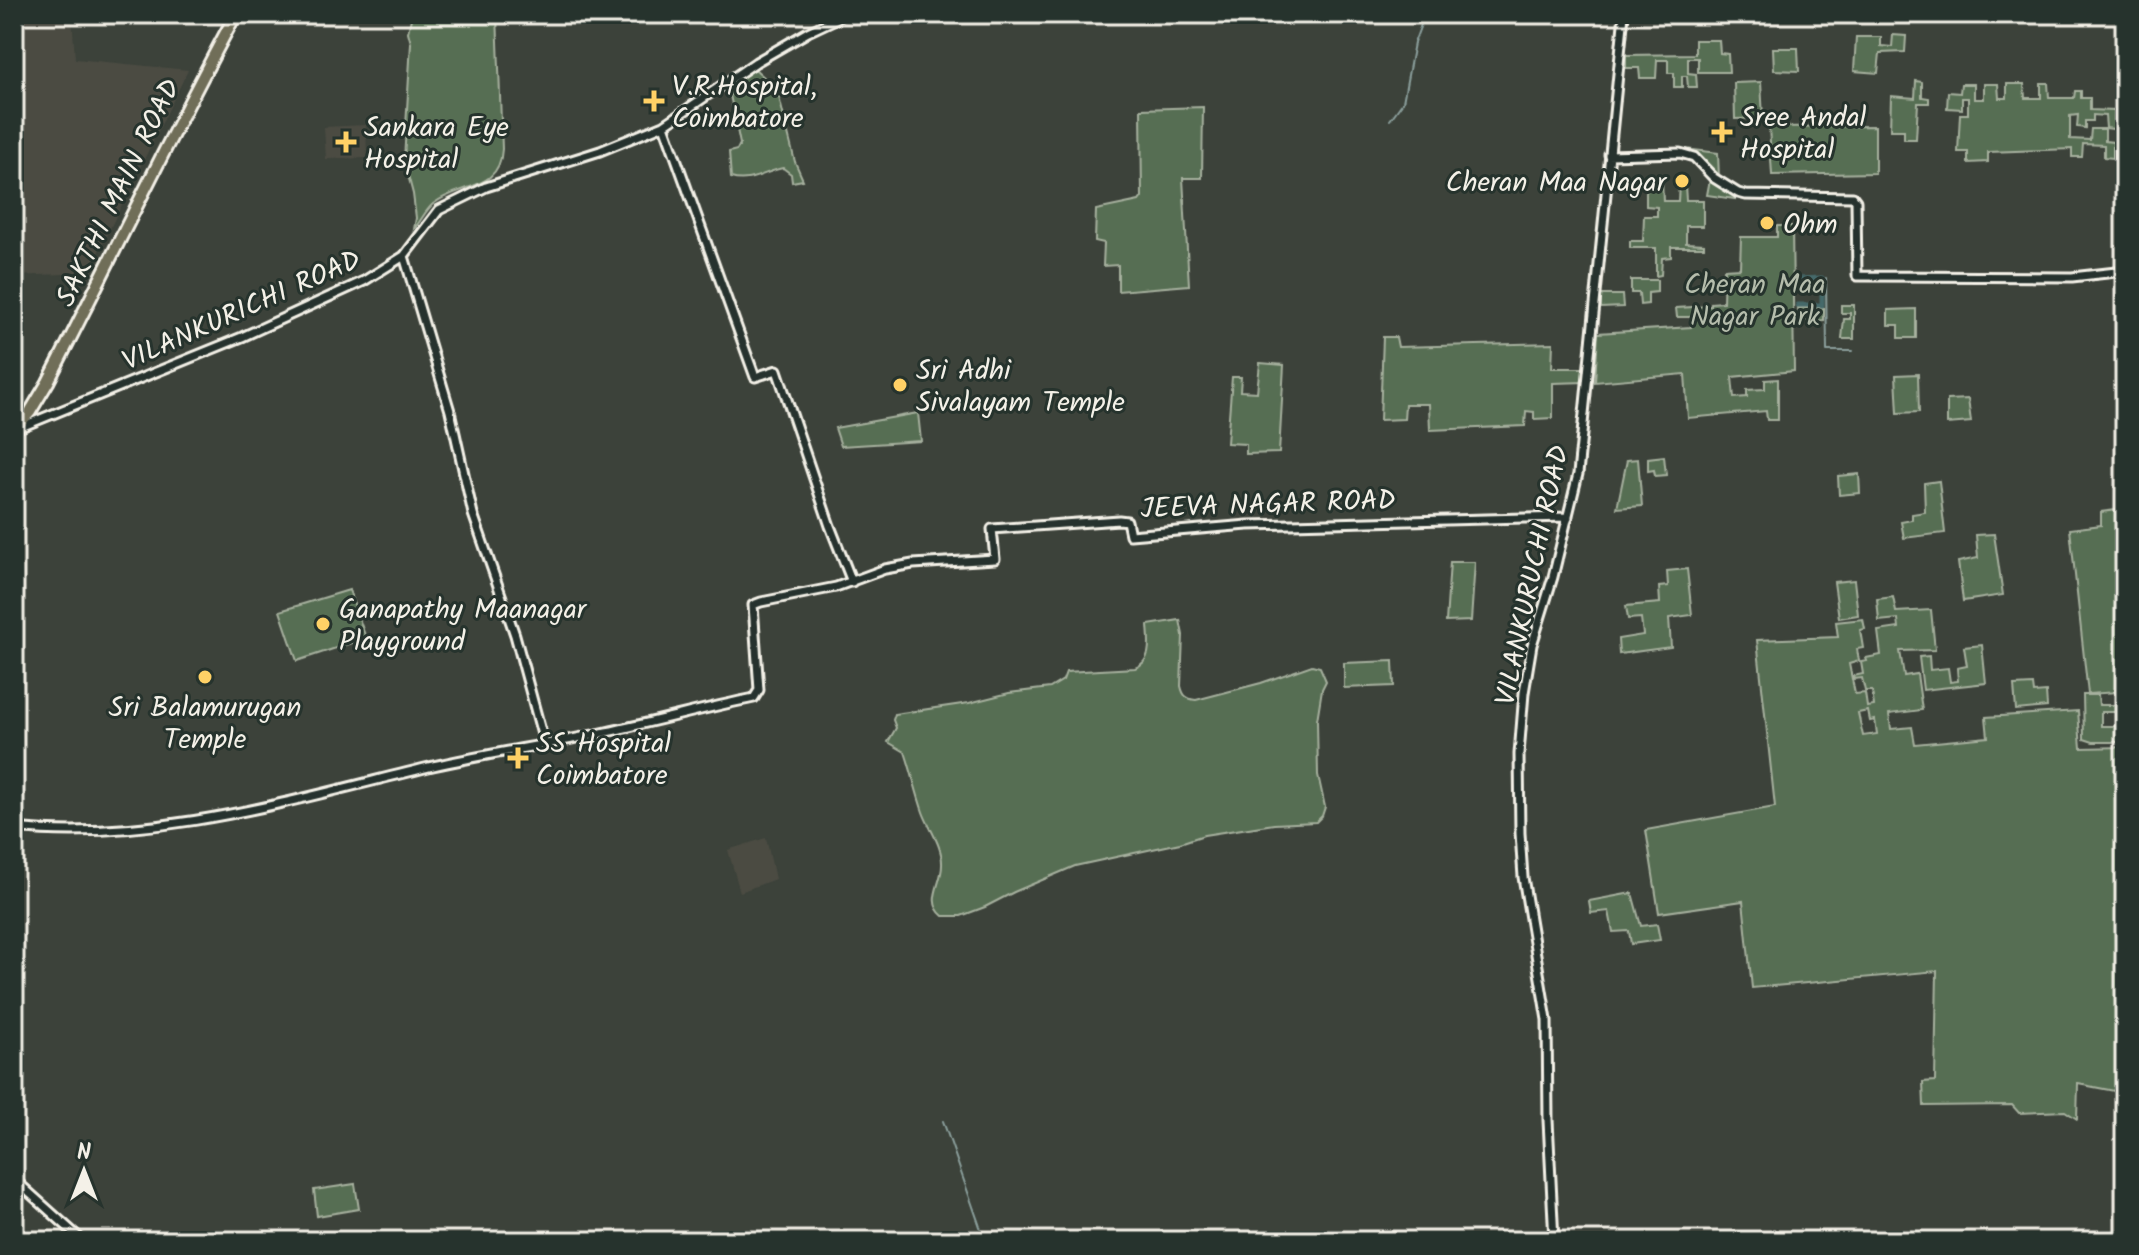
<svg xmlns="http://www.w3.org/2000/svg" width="2139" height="1255" viewBox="0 0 2139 1255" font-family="Kalam,sans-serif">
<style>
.built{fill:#4c4c43}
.green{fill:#576e53;stroke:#a6b09e;stroke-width:2;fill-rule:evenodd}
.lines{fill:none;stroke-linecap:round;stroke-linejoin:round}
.stream{stroke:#8b9f9c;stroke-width:2}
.canal{stroke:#45696a;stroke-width:5}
.secondary-casing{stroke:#f4f1e8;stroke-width:13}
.highway-casing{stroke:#f4f1e8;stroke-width:16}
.secondary{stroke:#26332d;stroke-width:7}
.highway{stroke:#706e59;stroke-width:10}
.poi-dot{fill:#ffd166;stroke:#26332d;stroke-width:3}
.labels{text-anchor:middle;stroke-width:6;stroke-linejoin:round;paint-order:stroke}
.poi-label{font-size:28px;fill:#f4f1e8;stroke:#26332d;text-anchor:start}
.street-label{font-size:28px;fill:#f4f1e8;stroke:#26332d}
.park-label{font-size:28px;fill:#b5bdac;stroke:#26332d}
</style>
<rect width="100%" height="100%" fill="#3c423a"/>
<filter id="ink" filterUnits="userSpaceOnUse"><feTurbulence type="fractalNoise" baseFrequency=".0125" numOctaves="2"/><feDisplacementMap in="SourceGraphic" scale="16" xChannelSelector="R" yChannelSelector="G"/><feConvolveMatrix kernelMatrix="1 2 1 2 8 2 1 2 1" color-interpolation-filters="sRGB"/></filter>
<g filter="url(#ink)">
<path class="built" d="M14,14L72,17L75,59L188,70L88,273L14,276Z
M366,125L367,158L326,159L324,127Z
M766,838L775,879L740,892L728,850Z"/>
<path class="green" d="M412,14H497L502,149C500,192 459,183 433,204C425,211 421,221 414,229L416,218L413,194L404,160L411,43L408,32Z
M1893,35L1906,36L1905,52L1880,53L1878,73L1854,71L1856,37H1881V46L1892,47Z
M1695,40H1719L1720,53L1728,54L1729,72H1698V58H1688V73L1696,74L1697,87H1688L1687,76H1682V87H1674V73H1668V60H1657L1656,78H1640L1639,68H1626V55L1695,54Z
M1773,48H1798L1799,71L1774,70Z
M755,69L777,89L795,162L803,180L792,182L791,174L783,168C766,171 750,184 731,178L729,152L737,150L740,144L729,90L735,82Z
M1916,81L1922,82V97L1929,98V103H1918L1916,139H1904V130H1890L1891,96L1915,98Z
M1761,82L1763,118L1735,119L1734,83Z
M2041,83H2048L2049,98H2074L2075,91H2081V98H2090V110L2115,111L2114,129L2106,128L2105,116L2093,115V121H2085V128L2077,127L2078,115L2070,116V139L2090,140L2091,129H2105V141L2113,142V158L2104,157V145L2083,144L2082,157H2072V149L1988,152V162L1968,163V152H1958L1960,114H1968V98H1962V109L1947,108L1948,92L1960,93L1961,84H1974V99H1984V84H1998L1999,98H2007V84H2024L2025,98H2041Z
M2120,93H2125V159L2117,158Z
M1203,107L1202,178H1183L1189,285L1118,291V265L1103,266L1104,243L1095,241L1096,210L1139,201L1142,197L1141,109Z
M1875,126V173L1772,175L1769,127Z
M1685,149L1718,153L1719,178L1685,153Z
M1653,178L1662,179L1663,201H1678L1679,184L1685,185L1686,200H1703V226H1686V243L1704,244V247H1671V257L1662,258L1661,275L1656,276V248H1630V241H1643L1644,216H1657V207L1646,206V192Z
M1710,179L1735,194V199L1707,195Z
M1777,226H1792L1794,371L1732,377L1734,398L1747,397V390L1765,389V380L1778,379V420H1767L1766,411L1688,418L1685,374L1595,382L1598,333L1691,327V317H1677L1676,308L1711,306V303L1723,302L1724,269L1740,268L1741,237H1777Z
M1631,280H1657V292L1648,293V304L1640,305L1639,293H1631Z
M1601,295H1622L1623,307L1601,308Z
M1841,305H1854V339H1842L1844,319H1850V313H1841Z
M1798,308H1824V320L1799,321Z
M1916,309V338H1899V325H1888V310Z
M1383,337H1396L1398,347L1553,343L1552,368H1587L1586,382L1553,383V418L1534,419V412L1526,411L1525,426L1430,430L1429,404H1405L1404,419L1380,420Z
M1260,363L1284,365L1279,453L1246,454V444L1227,443L1232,377H1241L1240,391L1257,392Z
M1918,374L1919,412L1898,413L1896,375Z
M1968,399L1971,422L1947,424V400Z
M918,413L921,441L841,446L835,428Z
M1664,456L1666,475L1655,476L1654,470L1648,471V458Z
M1638,459L1642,506L1617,508L1627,460Z
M1859,474L1860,493L1839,495L1838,476Z
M1939,481L1945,533L1904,538L1901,522L1912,520V514L1925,512L1924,483Z
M2125,509V712H2101V726H2125V742H2093L2084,739L2083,695H2098L2099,705H2118V692L2088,694L2070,529L2101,525V512Z
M1994,534L2003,595L1963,601L1958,562L1978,558L1976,535Z
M1450,562H1475L1471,621L1446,622Z
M1687,569L1692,615L1669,618L1671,647L1619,654L1618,639L1643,635L1641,618L1628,619L1626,606L1660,603L1659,587L1668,586L1667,571Z
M1854,580L1858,615L1839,618L1834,582Z
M349,590L366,638L297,661L280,611Z
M1893,597L1896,612L1931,610L1935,650L1900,651L1904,676L1917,674L1922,710L1889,714L1891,729L1912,727L1915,744L1988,737L1986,717L2078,711L2081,748L2125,747V1093L2078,1084L2077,1119L2065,1111L2019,1113L2012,1105L1924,1106L1923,1082L1935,1081L1937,971L1752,988L1743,901L1659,913L1646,830L1775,807L1757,640L1838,637L1836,622L1863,619L1865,629L1860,630L1863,648L1857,649L1859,661L1849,664L1855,694L1865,693L1867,707L1874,706L1872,691H1865L1862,678L1854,679L1853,676L1863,674L1861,662L1867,661L1866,658L1881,655L1878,631L1899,628L1898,619L1879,621L1877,599ZM1868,711L1870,721L1875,720L1877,734L1863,736L1858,713Z
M1180,620L1183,635L1181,686C1183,695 1186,699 1196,700L1261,683L1312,665L1320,667L1326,681L1322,689L1317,720L1318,775L1325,807L1322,816L1316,822L1274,824L1204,835L1180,843L1075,866L1014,892L985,907L961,916H943C925,901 942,884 942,865C943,846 929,829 923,812C916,792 912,772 905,752L888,742L896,728L893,720L895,714L969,703L1009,693L1050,688L1063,680L1066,672L1135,668C1153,661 1149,641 1148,625Z
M1982,645L1986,683L1923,690L1919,657L1929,656L1930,670L1948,668L1950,682L1958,681L1957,668L1967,666L1964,647Z
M1393,661L1394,686L1344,688V663Z
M2033,685L2034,693L2046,692L2047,707L2016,710L2014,686Z
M1632,893L1641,926L1657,924L1660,940L1631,944L1629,931L1613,932L1609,911L1591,913L1589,901Z
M355,1184L359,1209L317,1216L314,1190Z"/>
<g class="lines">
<path class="stream" d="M1390,120L1403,102L1414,43L1425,14
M1826,278L1827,351H1853
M943,1121L985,1241"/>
<path class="canal" d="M1798,279L1822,278V305H1798"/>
<defs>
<path id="secondary" d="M664,125L755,377L777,370L830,526L852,582
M1609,155L1680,153L1694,157L1714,178L1738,193L1746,195L1853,197L1856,201L1857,276L2072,277L2125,271
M404,256L450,411L473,514L515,635L544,742
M16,429L242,337L364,281L404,256L439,210L486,187L600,151L664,125L756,62L808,32L846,14
M14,828C156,843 296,799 433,766C490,753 548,745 606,732C655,722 704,708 754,698L759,690L753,605L761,602L836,587L885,569L913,564L995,559L992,529L1119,520L1127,521L1130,535L1248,525L1568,517
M14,1179L83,1241
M1554,1241L1548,1120L1547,1020L1523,877L1520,833L1519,754L1524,693L1532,645L1553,577L1578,474L1624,14"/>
<path id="highway" d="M14,430L30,412L48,382C111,260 170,135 236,14"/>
</defs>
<use href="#secondary" class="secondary-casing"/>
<use href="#highway" class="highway-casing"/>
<use href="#secondary" class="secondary"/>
<use href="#highway" class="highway"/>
</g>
</g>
<g class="poi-dot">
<path d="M650 89h8v8h8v8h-8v8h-8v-8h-8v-8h8z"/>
<path d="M1718 120h8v8h8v8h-8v8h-8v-8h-8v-8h8z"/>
<path d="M342 130h8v8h8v8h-8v8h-8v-8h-8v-8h8z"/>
<circle cx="1682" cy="181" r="8"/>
<circle cx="1767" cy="223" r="8"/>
<circle cx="900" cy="385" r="8"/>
<circle cx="323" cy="624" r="8"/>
<circle cx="205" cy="677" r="8"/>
<path d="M514 746h8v8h8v8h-8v8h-8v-8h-8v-8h8z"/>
</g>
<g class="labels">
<g class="poi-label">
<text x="672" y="95">V.R.Hospital,<tspan x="672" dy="32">Coimbatore</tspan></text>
<text x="1740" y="126">Sree Andal<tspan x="1740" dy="32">Hospital</tspan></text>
<text x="364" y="136">Sankara Eye<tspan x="364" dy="32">Hospital</tspan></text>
<text x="1666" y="191" text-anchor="end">Cheran Maa Nagar</text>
<text x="1783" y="233">Ohm</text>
<text x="916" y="379">Sri Adhi<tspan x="916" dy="32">Sivalayam Temple</tspan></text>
<text x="339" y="618">Ganapathy Maanagar<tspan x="339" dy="32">Playground</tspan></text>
<text x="205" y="716" text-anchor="middle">Sri Balamurugan<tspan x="205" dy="32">Temple</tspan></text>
<text x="536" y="752">SS Hospital<tspan x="536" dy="32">Coimbatore</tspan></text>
</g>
<g class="street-label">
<text transform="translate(117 192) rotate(-64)" y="10">SAKTHI MAIN ROAD</text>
<text transform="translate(241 309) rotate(-24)" y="10">VILANKURICHI ROAD</text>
<text transform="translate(1268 503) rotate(-2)" y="10">JEEVA NAGAR ROAD</text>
<text transform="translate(1531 575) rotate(-78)" y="10">VILANKURUCHI ROAD</text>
</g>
<g class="park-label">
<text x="1755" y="293">Cheran Maa<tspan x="1755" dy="32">Nagar Park</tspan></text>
</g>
</g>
<rect width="2139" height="1255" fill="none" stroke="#26332d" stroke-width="48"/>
<rect x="24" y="24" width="2091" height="1207" fill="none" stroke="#f4f1e8" stroke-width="3" filter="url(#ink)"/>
<g transform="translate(84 1171)" stroke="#26332d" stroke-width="6" paint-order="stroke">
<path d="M0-6L14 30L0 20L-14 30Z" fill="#f4f1e8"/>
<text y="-12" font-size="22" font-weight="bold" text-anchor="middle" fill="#f4f1e8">N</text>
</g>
</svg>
